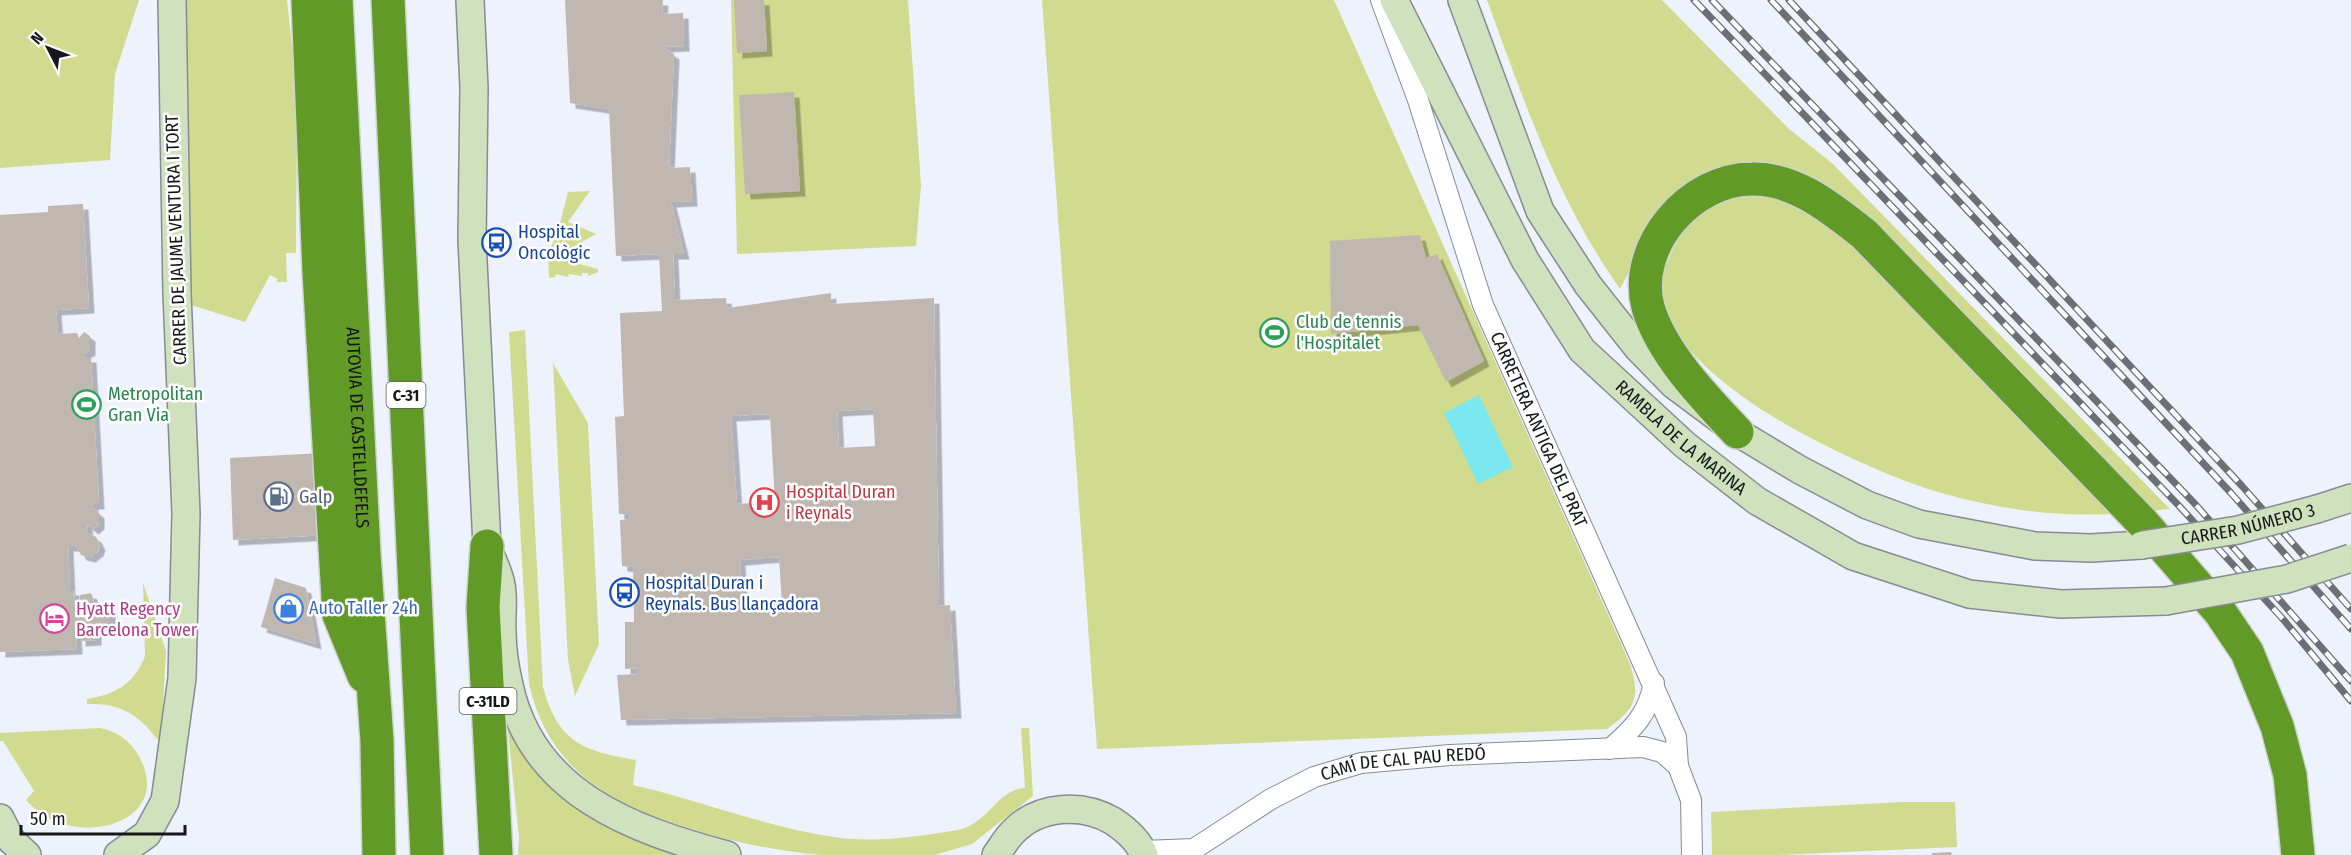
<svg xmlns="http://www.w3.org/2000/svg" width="2351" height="855" viewBox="0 0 2351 855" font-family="'Fira Sans Condensed',sans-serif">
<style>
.green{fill:#d0db8f}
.water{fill:#7be7ee}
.building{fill:#c1b7b1;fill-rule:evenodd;filter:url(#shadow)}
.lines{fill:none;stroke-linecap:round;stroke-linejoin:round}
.street-casing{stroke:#878b94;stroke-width:22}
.secondary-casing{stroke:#878b94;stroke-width:30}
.highway-casing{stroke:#d0d1d1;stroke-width:36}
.street{stroke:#fff;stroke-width:20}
.secondary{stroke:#d0e1be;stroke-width:27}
.highway{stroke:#619a27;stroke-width:33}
.rail-casing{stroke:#6c6f74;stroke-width:7}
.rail{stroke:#fff;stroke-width:4.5;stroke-dasharray:14;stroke-linecap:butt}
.secondary-bridge-casing{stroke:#878b94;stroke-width:30;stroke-linecap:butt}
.secondary-bridge{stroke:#d0e1be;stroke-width:27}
.labels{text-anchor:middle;stroke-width:5;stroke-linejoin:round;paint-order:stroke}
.shield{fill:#fff;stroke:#5c5d5f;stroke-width:1.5}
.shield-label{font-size:16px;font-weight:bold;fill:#16171a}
.transit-label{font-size:18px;fill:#164399;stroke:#fff;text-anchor:start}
.street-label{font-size:18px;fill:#16171a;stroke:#fff}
.leisure-label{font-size:18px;fill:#27864d;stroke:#fff;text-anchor:start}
.health-label{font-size:18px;fill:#be3a42;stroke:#fff;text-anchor:start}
.service-label{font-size:18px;fill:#4e5e75;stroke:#fff;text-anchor:start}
.shop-label{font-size:18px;fill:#366cbe;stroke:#fff;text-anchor:start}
.hotel-label{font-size:18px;fill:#b23c85;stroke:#fff;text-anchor:start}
</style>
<defs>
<filter id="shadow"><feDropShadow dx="5.5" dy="5.5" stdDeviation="0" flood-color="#0004"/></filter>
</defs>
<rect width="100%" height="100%" fill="#eef2fc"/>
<path class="green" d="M0,0H139L115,74L110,160L0,168Z
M180,0H287L297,92L296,253H286L287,282H276L278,279L270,275L245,322L188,304Z
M731,0H908L921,185L916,246L737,254Z
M1042,0H1334L1630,664C1641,698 1635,709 1607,729L1097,749Z
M1487,0H1662L1788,128L1833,164L2170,509L2148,511L1775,167L1650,232L1620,289C1557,200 1524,101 1487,0Z
M590,191L568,222L596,234L562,253L561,259L598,269V272L588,276V273H582V276L569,274L568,277L556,274L555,277L549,278L548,254L558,231L568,192Z
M1750,192L1794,203L1829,222L1894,282L2111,514C2056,517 1999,509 1945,494C1871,474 1627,367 1666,265C1675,243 1690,216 1711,204C1723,198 1738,196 1750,192Z
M525,330L543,687C558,743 584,751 636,760L633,785C698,800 761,825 827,836C870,844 915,837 958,830C987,825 998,789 1025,788L1021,728H1029L1033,796L972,844L935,855C898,855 859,855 821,855C776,851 731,842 688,828C609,803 549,770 529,684L509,332Z
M553,363L588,423L599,644L575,696L568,660Z
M143,583L166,651L161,742C155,738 150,730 145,725C128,708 110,703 87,704V699C115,695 135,683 145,656Z
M506,712L522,742L685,855H518L519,838Z
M100,728C116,731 128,739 137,753C180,822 74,855 26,800L34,791L3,741H0V733Z
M1903,802H1955L1957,847L1779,855H1712L1711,812Z"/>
<path class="water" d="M1479,395L1513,467L1478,484L1444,413Z"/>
<path class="building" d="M565,0H663L662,14L683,13L684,46L663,47L674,54L669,168L690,167L692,201L671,202L684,254H673L675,300L726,298L727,308L831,293V304L934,298L939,606L950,605L956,713L621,720L617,675L638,674V668L625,669V622H634L633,567L622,566L620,520L630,519L629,514H619L615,417L624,416L620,313L662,311L659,254L616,256L609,109L570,103ZM873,409L875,446L839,448L837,411ZM770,414L775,502L737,504L731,416ZM779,557L782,604L743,607L740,560Z
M734,0H764L767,51L737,53Z
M794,92L800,191L745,194L739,95Z
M83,204L89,308L56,310L58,334L77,333L79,338L84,332L90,336V350L85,353V357H91L99,504H93V508L99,513V524L93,529L87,524L88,533L96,537L100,545L98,551L90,557L81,555L76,546H68L70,590H74L75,609L79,608L80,595L91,593L94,600L82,603L83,608L110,607V628L96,629V640L80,641V630H76L77,649L0,652V215L48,212V206Z
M1420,235L1426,258L1437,254L1484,361L1446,382L1418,325L1331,334L1330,241Z
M323,453L326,535L233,540L230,458Z
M275,578L306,588L316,644L261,627Z
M1951,852L1952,855H1932V853Z"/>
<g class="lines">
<defs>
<g id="street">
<path id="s1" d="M1381,0L1418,100L1483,305L1676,737L1678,766L1691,800L1692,855"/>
<path d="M1610,749C1634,728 1648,714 1654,683"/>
<path id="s2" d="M1143,851L1194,849L1271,799L1314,777L1361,763L1450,755L1643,747L1662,752L1678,766"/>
</g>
<g id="secondary">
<path d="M470,0L474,88L472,240L487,546C491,558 499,572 501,585C504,599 501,616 502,631C502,648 505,668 509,685C532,794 633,830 727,855"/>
<path id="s3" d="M1394,0L1525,260L1582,350L1685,445L1757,501L1853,556L1969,594L2061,604L2166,601"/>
<path d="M1462,0L1540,211L1588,285L1637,347L1674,385L1737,432L1800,470L1867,505L1919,524L2035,546L2091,548L2142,545"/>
<path d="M2317,509L2351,498"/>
<path d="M0,818L11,840L27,855"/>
<path d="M118,855L147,834L165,801L182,678L186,513L177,293L172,0"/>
<path d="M996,855C1001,848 1006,839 1013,832C1039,805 1082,803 1113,821C1125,829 1139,841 1144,855"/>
</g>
<g id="highway">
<path d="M308,0L319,272L339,615L364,676"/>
<path id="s4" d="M336,0L364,554L377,741L379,855"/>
<path d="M388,0L427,855"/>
<path d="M1737,432C1705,398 1661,353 1648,307C1632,245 1691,179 1752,179C1795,178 1832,209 1864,234L2143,523L2220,612L2247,652L2277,726L2290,775L2298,855"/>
<path d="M487,546L483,607L496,855"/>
</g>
</defs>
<use href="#street" class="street-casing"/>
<use href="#secondary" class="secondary-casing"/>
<use href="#highway" class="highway-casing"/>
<use href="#street" class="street"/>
<use href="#secondary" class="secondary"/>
<use href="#highway" class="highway"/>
<defs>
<path id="rail" d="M1694,0L2181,508L2282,618L2351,701
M1712,0L2196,505L2351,681
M1771,0L2231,493L2351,629
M1789,0L2242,486L2351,609"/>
</defs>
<use href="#rail" class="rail-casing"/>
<use href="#rail" class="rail"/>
<defs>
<g id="secondary-bridge">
<path id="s5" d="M2142,545L2238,530L2317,509"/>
<path d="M2166,601L2287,579L2351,558"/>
</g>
</defs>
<use href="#secondary-bridge" class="secondary-bridge-casing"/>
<use href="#secondary-bridge" class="secondary-bridge"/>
</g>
<defs>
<symbol id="bus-ring" viewBox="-11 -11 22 22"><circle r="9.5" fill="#fff" stroke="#1a4fb4" stroke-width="1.5"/><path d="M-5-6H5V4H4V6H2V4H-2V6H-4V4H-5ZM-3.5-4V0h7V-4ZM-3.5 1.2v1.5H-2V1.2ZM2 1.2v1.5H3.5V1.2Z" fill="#1a4fb4"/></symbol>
<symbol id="stadium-ring" viewBox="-11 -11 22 22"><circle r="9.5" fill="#fff" stroke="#2e9e5b" stroke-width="1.5"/><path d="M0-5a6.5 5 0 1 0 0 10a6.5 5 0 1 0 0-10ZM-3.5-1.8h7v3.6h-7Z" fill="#2e9e5b"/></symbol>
<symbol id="fuel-ring" viewBox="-11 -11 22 22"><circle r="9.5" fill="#fff" stroke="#5c6f8a" stroke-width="1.5"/><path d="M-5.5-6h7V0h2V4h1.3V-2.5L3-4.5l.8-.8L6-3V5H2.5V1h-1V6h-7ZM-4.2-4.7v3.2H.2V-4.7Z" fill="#5c6f8a"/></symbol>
<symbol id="hospital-ring" viewBox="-11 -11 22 22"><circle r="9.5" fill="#fff" stroke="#e0444e" stroke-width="1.5"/><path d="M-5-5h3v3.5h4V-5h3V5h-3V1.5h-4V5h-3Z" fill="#e0444e"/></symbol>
<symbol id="shop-ring" viewBox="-11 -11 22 22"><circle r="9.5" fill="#fff" stroke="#3f7fe0" stroke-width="1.5"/><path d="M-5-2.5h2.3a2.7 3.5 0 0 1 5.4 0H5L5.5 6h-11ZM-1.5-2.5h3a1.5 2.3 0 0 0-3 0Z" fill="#3f7fe0"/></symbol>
<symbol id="hotel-ring" viewBox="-11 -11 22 22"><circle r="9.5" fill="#fff" stroke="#d1479c" stroke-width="1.5"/><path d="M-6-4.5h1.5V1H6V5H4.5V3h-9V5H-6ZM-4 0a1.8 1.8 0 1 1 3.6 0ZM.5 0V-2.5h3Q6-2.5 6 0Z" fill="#d1479c"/></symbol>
</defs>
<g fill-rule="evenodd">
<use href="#bus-ring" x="480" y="226" width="33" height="33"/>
<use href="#stadium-ring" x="1258" y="316" width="33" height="33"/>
<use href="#stadium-ring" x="70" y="388" width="33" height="33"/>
<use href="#fuel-ring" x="262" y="480" width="33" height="33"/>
<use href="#hospital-ring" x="748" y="486" width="33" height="33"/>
<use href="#bus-ring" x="608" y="576" width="33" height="33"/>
<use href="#shop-ring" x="272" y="592" width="33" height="33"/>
<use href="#hotel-ring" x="38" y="602" width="33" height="33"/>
</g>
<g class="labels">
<g class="shield">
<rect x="386.5" y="382" width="39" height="26" rx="4.5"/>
<rect x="459.5" y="688" width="57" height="26" rx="4.5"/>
</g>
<g class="shield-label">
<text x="406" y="401">C-31</text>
<text x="488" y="707">C-31LD</text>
</g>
<g class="transit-label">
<text x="518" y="238">Hospital<tspan x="518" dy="21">Oncològic</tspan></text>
<text x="645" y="589">Hospital Duran i<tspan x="645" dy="21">Reynals. Bus llançadora</tspan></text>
</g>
<g class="street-label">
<text transform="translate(176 240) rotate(-92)" y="6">CARRER DE JAUME VENTURA I TORT</text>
<text dy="6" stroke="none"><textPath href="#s4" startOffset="428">AUTOVIA DE CASTELLDEFELS</textPath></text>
<text dy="6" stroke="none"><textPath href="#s1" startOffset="458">CARRETERA ANTIGA DEL PRAT</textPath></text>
<text dy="6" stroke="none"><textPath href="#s3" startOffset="530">RAMBLA DE LA MARINA</textPath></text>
<text dy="6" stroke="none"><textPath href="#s5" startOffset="108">CARRER NÚMERO 3</textPath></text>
<text dy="6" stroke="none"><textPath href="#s2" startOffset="282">CAMÍ DE CAL PAU REDÓ</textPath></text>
</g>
<g class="leisure-label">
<text x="1296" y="328">Club de tennis<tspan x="1296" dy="21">l'Hospitalet</tspan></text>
<text x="108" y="400">Metropolitan<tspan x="108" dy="21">Gran Via</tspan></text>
</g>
<g class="health-label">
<text x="786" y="498">Hospital Duran<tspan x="786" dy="21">i Reynals</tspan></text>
</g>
<g class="service-label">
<text x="299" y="503">Galp</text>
</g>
<g class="shop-label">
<text x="309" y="614">Auto Taller 24h</text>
</g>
<g class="hotel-label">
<text x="76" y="615">Hyatt Regency<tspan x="76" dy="21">Barcelona Tower</tspan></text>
</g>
</g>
<g transform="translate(48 48) rotate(312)" stroke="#ffffff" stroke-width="4.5" paint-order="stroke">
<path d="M0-4.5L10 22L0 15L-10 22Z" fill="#16171a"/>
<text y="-9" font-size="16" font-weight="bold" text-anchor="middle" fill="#16171a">N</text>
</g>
<path d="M21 825v9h164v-9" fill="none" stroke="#16171a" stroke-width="3"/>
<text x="30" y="825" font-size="18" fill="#16171a" stroke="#ffffff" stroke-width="4.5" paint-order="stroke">50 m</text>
</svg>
